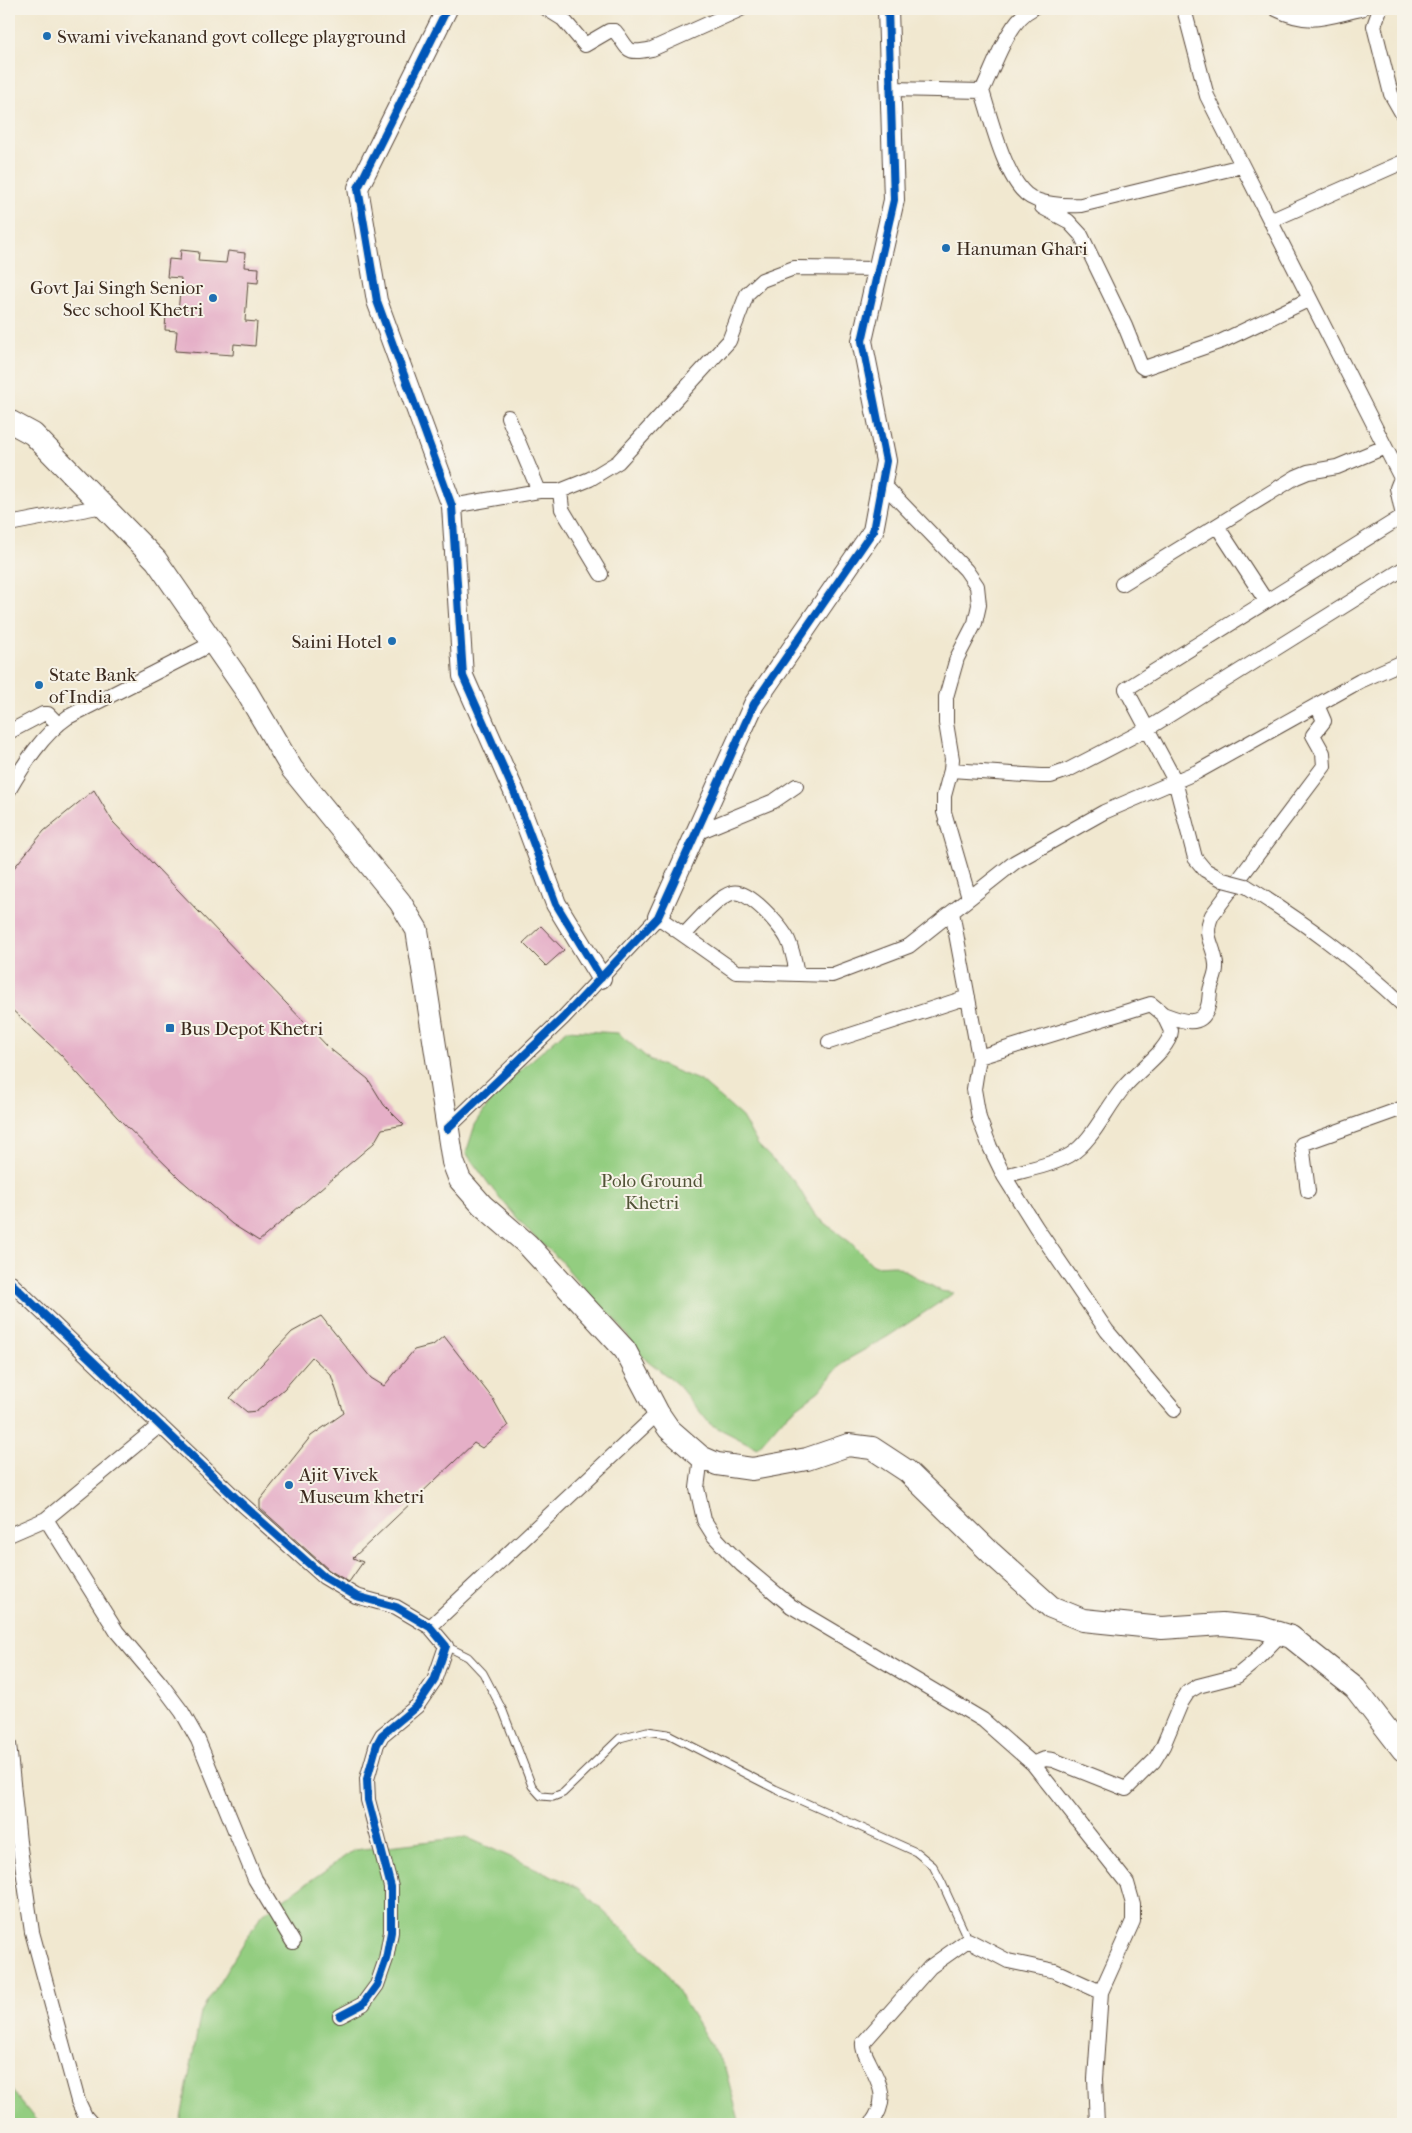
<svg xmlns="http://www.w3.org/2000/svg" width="1412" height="2133" viewBox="0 0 1412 2133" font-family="'IM FELL French Canon',serif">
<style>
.green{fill:#93cd80;stroke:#677c4f}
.building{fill:#e5afc7}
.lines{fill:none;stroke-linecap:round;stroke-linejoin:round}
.lane-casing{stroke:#564639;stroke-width:9}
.street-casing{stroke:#564639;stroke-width:16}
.secondary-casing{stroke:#564639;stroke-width:22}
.primary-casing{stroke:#564639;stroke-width:24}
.lane{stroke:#fff;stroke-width:7}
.street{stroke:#fff;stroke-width:14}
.secondary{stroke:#fff;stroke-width:20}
.primary{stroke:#fff;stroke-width:22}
.street-bridge-casing{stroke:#564639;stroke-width:16;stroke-linecap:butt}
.street-bridge{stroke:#fff;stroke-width:14}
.cycleway-casing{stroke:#f7f3e8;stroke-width:11}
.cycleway{stroke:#0057b8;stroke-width:8}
.poi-dot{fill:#1f6fb2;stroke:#f7f3e8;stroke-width:2}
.labels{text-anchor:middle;stroke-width:4;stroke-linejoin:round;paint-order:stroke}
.poi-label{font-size:19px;fill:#3b2a1e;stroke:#f7f3e8;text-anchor:start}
.park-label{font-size:19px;fill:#515336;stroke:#f7f3e8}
</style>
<rect width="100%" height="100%" fill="#f7f3e8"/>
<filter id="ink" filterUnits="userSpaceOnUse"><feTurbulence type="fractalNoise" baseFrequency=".02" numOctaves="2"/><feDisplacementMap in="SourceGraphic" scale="10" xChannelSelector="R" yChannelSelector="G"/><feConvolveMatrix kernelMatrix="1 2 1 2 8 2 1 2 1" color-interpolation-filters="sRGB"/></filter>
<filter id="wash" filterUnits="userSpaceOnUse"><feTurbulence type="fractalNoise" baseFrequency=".0096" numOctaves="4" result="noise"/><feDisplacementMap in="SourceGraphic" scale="20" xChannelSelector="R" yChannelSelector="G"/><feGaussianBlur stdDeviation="1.12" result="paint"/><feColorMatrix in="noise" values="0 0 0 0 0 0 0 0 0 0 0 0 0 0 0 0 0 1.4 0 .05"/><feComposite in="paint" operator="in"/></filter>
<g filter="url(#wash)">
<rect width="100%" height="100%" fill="#f1e8d0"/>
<path class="green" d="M566,1030L618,1033L651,1061L701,1081L742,1117L758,1145L795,1182L815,1215L851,1243L874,1266L894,1265L941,1291L954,1293L887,1337L843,1362L819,1391L784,1417L757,1448L710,1424L678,1385L642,1356L615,1319L592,1298L560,1260L530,1233L494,1191L466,1153L475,1125L497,1091Z
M466,1837L579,1888L664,1969L725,2068L740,2124H180L201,2012L261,1915L354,1850Z
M9,2087L39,2124H9Z"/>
<g id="blocks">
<path class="building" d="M181,250L199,252L198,261L226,263L228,251L245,253L244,267L259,268L258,283L248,282L245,321L257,322L255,346L234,344L233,355L175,351L177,331L165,330L166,313L178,314L181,278L167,277L169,259L180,260Z
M94,790L113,822L329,1048L368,1079L384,1105L404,1125L382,1129L374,1143L259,1241L232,1224L180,1179L117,1117L61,1055L9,1007V874L44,831Z
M541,926L564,950L546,966L523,943Z
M321,1316L371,1378L384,1386L414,1350L433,1345L444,1336L493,1399L508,1426L482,1448L474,1443L353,1558L363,1562L349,1582L329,1570L260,1508V1500L311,1436L344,1413L331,1375L312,1357L284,1389L257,1411L247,1412L230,1398L292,1332Z"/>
</g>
</g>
<g filter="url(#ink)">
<use href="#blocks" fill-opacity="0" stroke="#564639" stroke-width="1"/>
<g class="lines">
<defs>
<path id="lane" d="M446,1646L468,1657L483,1673L503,1711L532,1786L541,1796L553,1797L563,1793L620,1738L647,1731L668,1734L775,1789L916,1852L933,1866L942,1883L968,1940"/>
<path id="street" d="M547,9L563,19L585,45L609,31H615C630,49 624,55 652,49L741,9
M1184,9L1207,96L1401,478L1397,488L1403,516
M1276,9C1310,26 1326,17 1361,9
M1380,9L1374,26L1391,94L1403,115
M891,89L982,91C991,119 1004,175 1026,194C1039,205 1065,206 1081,205L1242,166
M982,91C993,69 1009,19 1032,9
M1042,207L1068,221L1081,235L1125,326L1141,366L1144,368L1222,341L1310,299
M1270,221L1403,162
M508,417L539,491
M882,483L966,570L977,586L979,605L975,623L957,658L946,697V723L952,759L951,770L944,796V812L969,898
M560,491L562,509L601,574
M452,506L539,491H560L590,479L618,462L729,341L747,294L762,280L794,268L879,269
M9,524L103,506
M1217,526L1266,601
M1122,584L1296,477L1308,472L1337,467L1385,447
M9,732L43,714H48L58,724
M951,770L1041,776H1051L1068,770L1147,729L1403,569
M9,790C24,764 43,734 68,717L213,643
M696,833L774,801L796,786
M1223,880L1205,870L1195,858L1175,781L1126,689L1403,516
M1246,886C1303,922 1354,958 1403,1005
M952,912L979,1057L974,1089L979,1118L990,1147L1004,1176L1036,1227L1107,1331L1174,1410
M684,935C695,924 717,897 732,893C748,888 782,927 788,940C793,951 795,963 797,974
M1163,1014C1179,1020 1202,1030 1208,1006C1210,1000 1209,993 1211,987C1213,979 1217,973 1216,964C1214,943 1202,937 1212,915L1324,766L1323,753L1313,735L1324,721L1317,705
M829,1042L968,997
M979,1057L1151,1004L1163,1014L1171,1031C1170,1049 1136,1072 1125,1086C1107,1106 1093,1141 1070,1155C1050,1166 1025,1170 1004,1176
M447,1129L563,1018L658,917L736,972L832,975L909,946L1015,862L1104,812L1197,772L1360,681L1403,662
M1308,1191L1302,1144L1403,1108
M9,1281L241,1503L324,1577L356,1596L396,1607L430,1627L446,1646L434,1681L417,1706L382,1735L377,1744L367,1779L368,1800L391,1887V1932L386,1959L377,1985L363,2004L340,2016
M701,1457L697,1488L704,1520L714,1536L727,1550L742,1565L791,1606L983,1720L1033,1764L1127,1883L1133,1904V1921L1101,1992L1095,2079L1097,2124
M46,1519L117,1632L161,1684L182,1712L198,1740L255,1879L293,1942
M9,1535L46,1519L160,1425
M430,1627L658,1413
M9,1744L19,1842L32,1932L78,2101L85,2116L92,2124
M1033,1764L1045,1759L1053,1760L1126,1789L1154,1761L1163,1746L1181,1703L1188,1692L1198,1686L1237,1676L1254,1662L1281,1634
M871,2124C889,2100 881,2086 869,2062C866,2055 862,2050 863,2043L930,1967L968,1940L1008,1961L1055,1971L1101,1992"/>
<path id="secondary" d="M447,9L358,188L377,301L452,506L463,676L515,794L556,904L601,978
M658,917L754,704L873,531L886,461L862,341L894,200L888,9"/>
<path id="primary" d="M9,421L33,434L156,560L245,689L292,769L400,902L417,930L453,1162L460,1180L482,1205L527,1244L625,1350L658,1413L669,1429L701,1457L717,1464L752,1469L807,1459L848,1445L872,1448L907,1471L991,1553L1051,1607L1083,1620L1162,1628L1222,1624L1262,1628L1291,1637L1355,1688L1403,1750"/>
</defs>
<use href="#lane" class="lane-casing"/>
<use href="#street" class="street-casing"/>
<use href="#secondary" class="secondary-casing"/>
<use href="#primary" class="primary-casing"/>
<use href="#lane" class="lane"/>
<use href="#street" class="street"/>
<use href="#secondary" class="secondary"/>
<use href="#primary" class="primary"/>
<defs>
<path id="street-bridge" d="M1223,880L1246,886"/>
</defs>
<use href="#street-bridge" class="street-bridge-casing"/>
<use href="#street-bridge" class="street-bridge"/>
<defs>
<path id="cycleway" d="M447,9L358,188L377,301L452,506L463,676L515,794L556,904L601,978
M447,1129L563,1018L658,917L754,704L873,531L886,461L862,341L894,200L888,9
M9,1281L241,1503L324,1577L356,1596L396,1607L430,1627L446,1646L434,1681L417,1706L382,1735L377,1744L367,1779L368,1800L391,1887V1932L386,1959L377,1985L363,2004L340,2016"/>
</defs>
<use href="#cycleway" class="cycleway-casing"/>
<use href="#cycleway" class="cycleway"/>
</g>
</g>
<g class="poi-dot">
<circle cx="47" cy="36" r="5"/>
<circle cx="946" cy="248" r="5"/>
<circle cx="213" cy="298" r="5"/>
<circle cx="392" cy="641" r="5"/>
<circle cx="39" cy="685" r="5"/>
<rect x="165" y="1023" width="10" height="10" rx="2.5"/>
<circle cx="289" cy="1485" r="5"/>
</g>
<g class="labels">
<g class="poi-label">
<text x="57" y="43">Swami vivekanand govt college playground</text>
<text x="956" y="255">Hanuman Ghari</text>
<text x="203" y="294" text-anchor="end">Govt Jai Singh Senior<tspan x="203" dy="22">Sec school Khetri</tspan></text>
<text x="382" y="648" text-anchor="end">Saini Hotel</text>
<text x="49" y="681">State Bank<tspan x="49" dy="22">of India</tspan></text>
<text x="180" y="1035">Bus Depot Khetri</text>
<text x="299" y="1481">Ajit Vivek<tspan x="299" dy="22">Museum khetri</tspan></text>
</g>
<g class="park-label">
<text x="652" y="1187">Polo Ground<tspan x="652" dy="22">Khetri</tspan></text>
</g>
</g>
<rect width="1412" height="2133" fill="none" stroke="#f7f3e8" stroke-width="30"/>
</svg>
